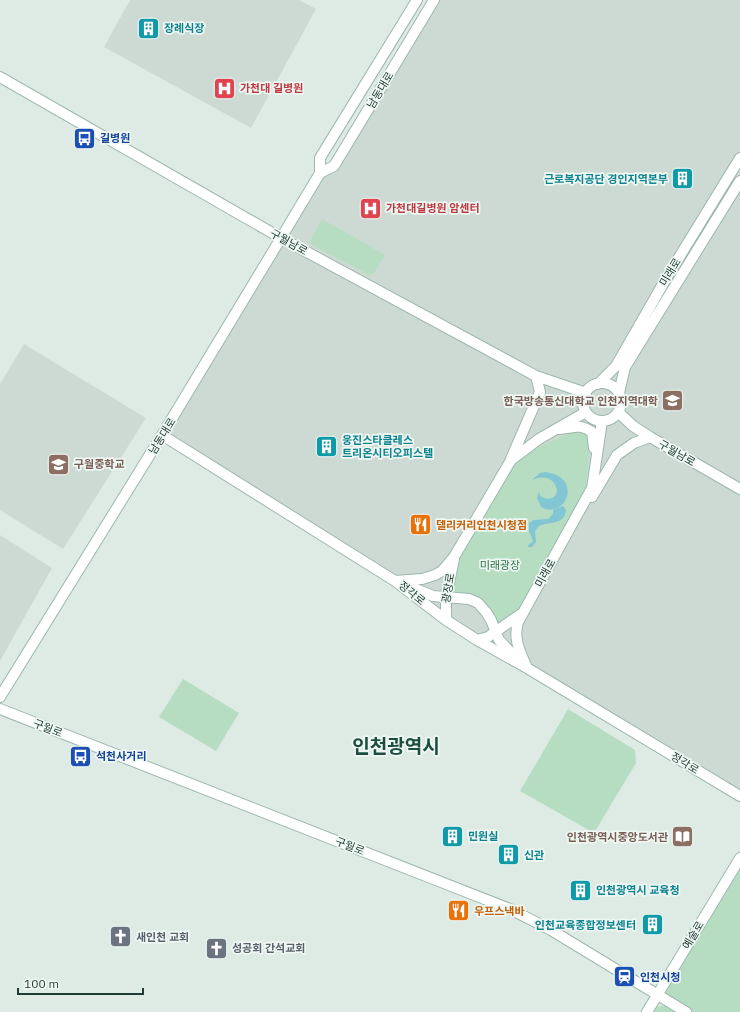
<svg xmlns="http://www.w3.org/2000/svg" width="740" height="1012" viewBox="0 0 740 1012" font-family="'IBM Plex Sans','Noto Sans KR',sans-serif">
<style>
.built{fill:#cddad4}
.green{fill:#b6ddc1}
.water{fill:#83c6d3}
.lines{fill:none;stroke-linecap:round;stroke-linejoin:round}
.secondary-casing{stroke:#9db7ae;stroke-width:12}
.secondary{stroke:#fff;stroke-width:10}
.labels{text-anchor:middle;stroke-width:3.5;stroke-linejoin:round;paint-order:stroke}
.culture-label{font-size:11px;font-weight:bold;fill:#0d838f;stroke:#eff7f3;text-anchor:start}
.health-label{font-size:11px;font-weight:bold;fill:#be3a42;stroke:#eff7f3;text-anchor:start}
.street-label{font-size:11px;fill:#1f3b34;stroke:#eff7f3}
.transit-label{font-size:11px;font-weight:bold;fill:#164399;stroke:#eff7f3;text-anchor:start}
.education-label{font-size:11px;font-weight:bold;fill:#785e54;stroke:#eff7f3;text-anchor:end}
.food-label{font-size:11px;font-weight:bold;fill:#c56008;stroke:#eff7f3;text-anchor:start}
.park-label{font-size:11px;fill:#287345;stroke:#eff7f3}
.worship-label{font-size:11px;font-weight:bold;fill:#5b616d;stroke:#eff7f3;text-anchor:start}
.town-label{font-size:19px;font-weight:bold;fill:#1b4e41;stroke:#eff7f3}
</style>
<rect width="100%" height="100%" fill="#deebe5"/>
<path class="built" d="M130,0H299L316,9L251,128L104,47Z
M436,0H740V796L527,668L395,581L162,435Z
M24,344L146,418L63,549L0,510V384Z
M0,535L52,568L0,661Z"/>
<path class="green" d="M322,219L385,255L374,273L369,275L312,245L310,241Z
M576,430L584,432L590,438L589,453L584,504L523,612L495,632L478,603L446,597L454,557L511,460Z
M183,679L239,713L216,751L159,717Z
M568,709L635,750L636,763L594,833L520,791Z
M740,858V1012H647L649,1008L673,1004L657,994Z"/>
<path class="water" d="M545,472C584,476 566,521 541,507L537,498L539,491L540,496C545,499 550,500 555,496L557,491C555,477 543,475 532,480L540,473Z
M563,506L566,510C564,530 540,517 535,532L536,542L532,547H528L529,544L531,543L533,541L529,531V523L534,520L548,519L553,514V510Z"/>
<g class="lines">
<defs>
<path id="secondary" d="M0,77L281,238L536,376L586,393
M320,173L334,166L434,0
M583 402a19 19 0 1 1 38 0a19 19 0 1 1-38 0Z
M598,384L616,366L667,277L740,158
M619,393L625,367L740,181
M618,412L633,426L650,437L740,489
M559,429C573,428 580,423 592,432L594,448
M162,435L395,581L446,620L477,640L527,668L740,796
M511,459L540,392L536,376
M592,497L617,455L634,443L650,437
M395,581L422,579L435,575L442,571L454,557L511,460L539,439L586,412
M408,586L433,596L469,599L478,603L486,612L491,620L499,640L516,658
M446,620V597L454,559
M477,640L488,637L521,614
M527,668C520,651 513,640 518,622L592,488L602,421
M0,697L162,435L281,238L320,173V158L417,0
M0,709L510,909L551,930L686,1012
M647,1012L740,858"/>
</defs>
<use href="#secondary" class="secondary-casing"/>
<use href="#secondary" class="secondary"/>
</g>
<defs>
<symbol id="building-square" viewBox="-11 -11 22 22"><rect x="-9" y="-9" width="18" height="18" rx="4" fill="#0f9aa8" stroke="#eff7f3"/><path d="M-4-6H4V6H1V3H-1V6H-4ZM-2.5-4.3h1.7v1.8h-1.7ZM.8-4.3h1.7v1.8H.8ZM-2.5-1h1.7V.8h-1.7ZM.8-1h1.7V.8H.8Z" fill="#fff"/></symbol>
<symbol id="hospital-square" viewBox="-11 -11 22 22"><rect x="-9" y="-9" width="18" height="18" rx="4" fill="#e0444e" stroke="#eff7f3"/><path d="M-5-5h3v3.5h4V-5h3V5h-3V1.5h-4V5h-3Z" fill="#fff"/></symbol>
<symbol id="bus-square" viewBox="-11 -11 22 22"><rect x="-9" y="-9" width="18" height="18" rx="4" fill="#1a4fb4" stroke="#eff7f3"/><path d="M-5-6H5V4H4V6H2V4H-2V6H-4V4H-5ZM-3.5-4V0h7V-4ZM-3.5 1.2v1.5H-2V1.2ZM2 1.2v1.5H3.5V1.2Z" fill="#fff"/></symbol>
<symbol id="university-square" viewBox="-11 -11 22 22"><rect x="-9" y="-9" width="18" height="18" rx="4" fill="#8d6e63" stroke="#eff7f3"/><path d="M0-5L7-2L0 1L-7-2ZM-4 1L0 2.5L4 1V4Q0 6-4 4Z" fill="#fff"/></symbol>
<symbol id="school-square" viewBox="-11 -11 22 22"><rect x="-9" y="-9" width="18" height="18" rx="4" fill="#8d6e63" stroke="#eff7f3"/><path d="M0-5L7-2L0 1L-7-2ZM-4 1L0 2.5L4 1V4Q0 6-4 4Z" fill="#fff"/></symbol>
<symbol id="restaurant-square" viewBox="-11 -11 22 22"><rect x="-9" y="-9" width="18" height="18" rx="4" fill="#e8710a" stroke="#eff7f3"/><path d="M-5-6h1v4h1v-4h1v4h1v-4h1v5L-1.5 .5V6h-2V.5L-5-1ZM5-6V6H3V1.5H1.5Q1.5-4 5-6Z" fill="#fff"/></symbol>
<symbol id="library-square" viewBox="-11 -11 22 22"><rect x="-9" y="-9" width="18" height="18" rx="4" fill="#8d6e63" stroke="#eff7f3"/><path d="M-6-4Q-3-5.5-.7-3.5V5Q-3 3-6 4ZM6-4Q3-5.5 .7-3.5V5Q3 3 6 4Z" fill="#fff"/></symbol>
<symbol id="church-square" viewBox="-11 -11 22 22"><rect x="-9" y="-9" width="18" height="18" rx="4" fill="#6b7280" stroke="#eff7f3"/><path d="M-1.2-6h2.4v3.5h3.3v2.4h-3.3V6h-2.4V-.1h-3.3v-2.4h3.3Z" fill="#fff"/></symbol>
<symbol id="station-square" viewBox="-11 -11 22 22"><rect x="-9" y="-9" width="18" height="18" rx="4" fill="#1a4fb4" stroke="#eff7f3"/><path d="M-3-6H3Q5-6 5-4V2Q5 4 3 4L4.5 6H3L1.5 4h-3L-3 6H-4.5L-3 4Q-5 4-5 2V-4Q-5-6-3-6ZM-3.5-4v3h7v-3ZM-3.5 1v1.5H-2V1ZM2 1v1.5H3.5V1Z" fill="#fff"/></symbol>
</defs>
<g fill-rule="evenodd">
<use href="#building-square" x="136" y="16" width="25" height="25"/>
<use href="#hospital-square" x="212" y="76" width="25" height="25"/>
<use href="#bus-square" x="72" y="126" width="25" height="25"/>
<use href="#building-square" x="670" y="166" width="25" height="25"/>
<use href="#hospital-square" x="358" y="196" width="25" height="25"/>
<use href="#university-square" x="660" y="388" width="25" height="25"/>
<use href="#building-square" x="314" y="434" width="25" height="25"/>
<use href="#school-square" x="46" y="452" width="25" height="25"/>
<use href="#restaurant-square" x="408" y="512" width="25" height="25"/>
<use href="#bus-square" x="68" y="744" width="25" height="25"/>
<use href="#building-square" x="440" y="824" width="25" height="25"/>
<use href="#library-square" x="670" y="824" width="25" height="25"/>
<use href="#building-square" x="496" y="842" width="25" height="25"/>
<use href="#building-square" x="568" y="878" width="25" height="25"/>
<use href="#restaurant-square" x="446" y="898" width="25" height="25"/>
<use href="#building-square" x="640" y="912" width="25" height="25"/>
<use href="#church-square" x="108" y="924" width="25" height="25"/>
<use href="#church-square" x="204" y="936" width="25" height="25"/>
<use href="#station-square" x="612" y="964" width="25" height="25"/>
</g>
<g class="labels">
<g class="culture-label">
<text x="164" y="32">장례식장</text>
<text x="668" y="183" text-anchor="end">근로복지공단 경인지역본부</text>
<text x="342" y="444">웅진스타클레스<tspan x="342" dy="13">트리온시티오피스텔</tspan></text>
<text x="468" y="840">민원실</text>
<text x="524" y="859">신관</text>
<text x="596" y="894">인천광역시 교육청</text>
<text x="636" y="929" text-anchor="end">인천교육종합정보센터</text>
</g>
<g class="health-label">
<text x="240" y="92">가천대 길병원</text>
<text x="386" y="212">가천대길병원 암센터</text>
</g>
<g class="street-label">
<text transform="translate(380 90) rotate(-59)" y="4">남동대로</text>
<text transform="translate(289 242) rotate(29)" y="4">구월남로</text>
<text transform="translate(670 272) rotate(-59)" y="4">미래로</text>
<text transform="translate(162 436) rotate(-58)" y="4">남동대로</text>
<text transform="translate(677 453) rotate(30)" y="4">구월남로</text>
<text transform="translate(545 573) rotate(-61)" y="4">미래로</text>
<text transform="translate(448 588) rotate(-81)" y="4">광장로</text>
<text transform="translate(412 593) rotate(39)" y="4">정각로</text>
<text transform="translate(48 728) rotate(21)" y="4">구월로</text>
<text transform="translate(685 763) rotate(31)" y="4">정각로</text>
<text transform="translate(350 846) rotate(21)" y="4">구월로</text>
<text transform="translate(693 935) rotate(-59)" y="4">예술로</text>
</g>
<g class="transit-label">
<text x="100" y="142">길병원</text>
<text x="96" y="760">석천사거리</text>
<text x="640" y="981">인천시청</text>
</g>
<g class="education-label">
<text x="658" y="405">한국방송통신대학교 인천지역대학</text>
<text x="74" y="468" text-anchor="start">구월중학교</text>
<text x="668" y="841">인천광역시중앙도서관</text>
</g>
<g class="food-label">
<text x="436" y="529">델리커리인천시청점</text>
<text x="474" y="915">우프스낵바</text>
</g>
<g class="park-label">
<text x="500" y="569">미래광장</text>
</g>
<g class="worship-label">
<text x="136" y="941">새인천 교회</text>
<text x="232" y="952">성공회 간석교회</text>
</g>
<g class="town-label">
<text x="396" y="753">인천광역시</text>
</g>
</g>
<path d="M18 988v6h125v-6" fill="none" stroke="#1f3b34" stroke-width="2"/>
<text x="24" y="988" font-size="12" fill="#1f3b34" stroke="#eff7f3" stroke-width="3" paint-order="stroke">100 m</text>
</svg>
